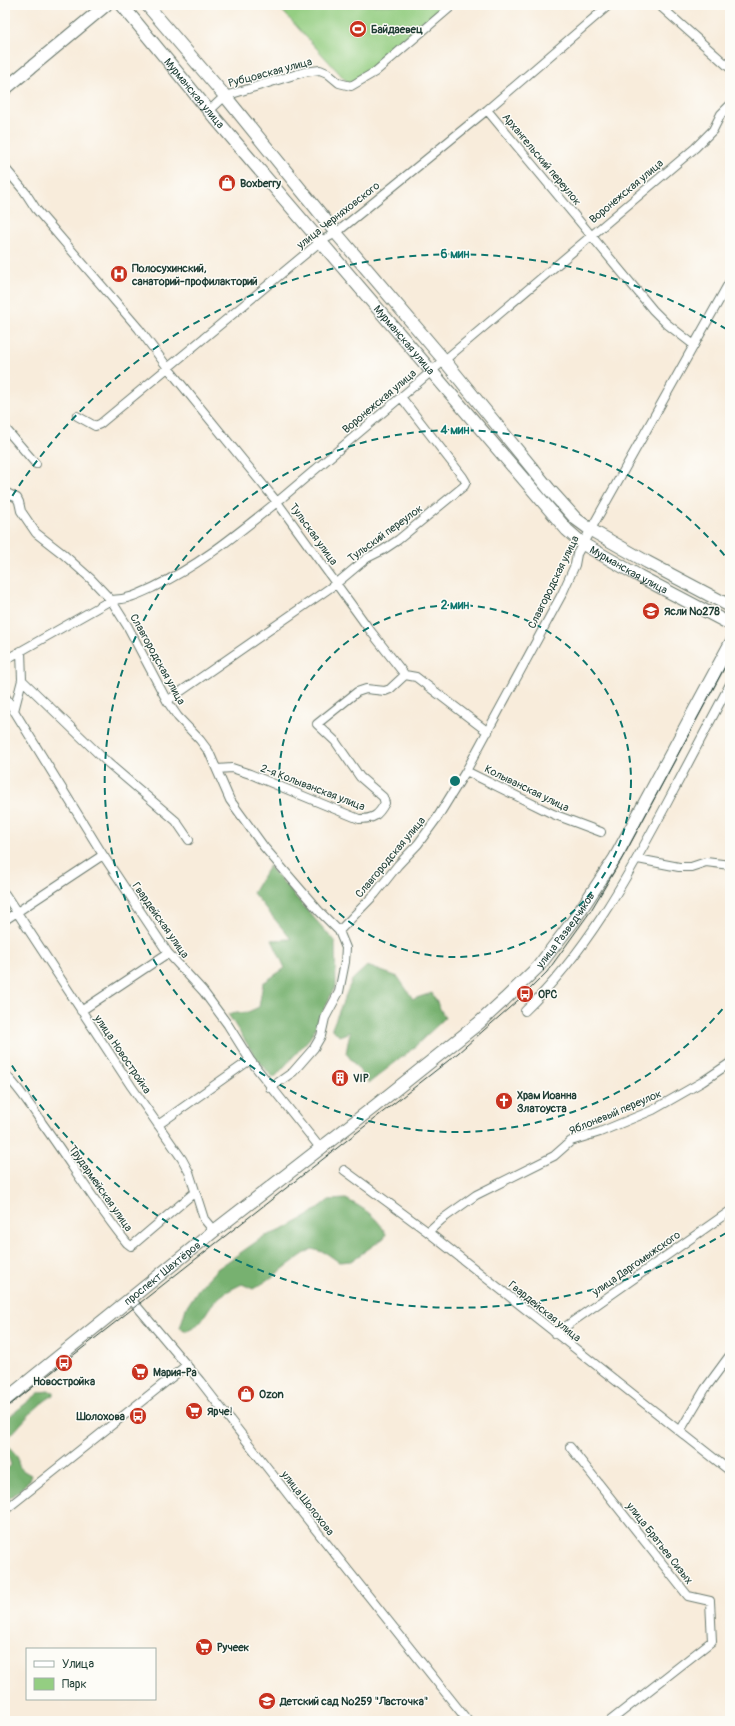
<svg xmlns="http://www.w3.org/2000/svg" width="735" height="1726" viewBox="0 0 735 1726" font-family="Pangolin,sans-serif">
<style>
.green{fill:#94ce82;stroke:#5a865b}
.forest{fill:#77b170;stroke:#4b7752}
.lines{fill:none;stroke-linecap:round;stroke-linejoin:round}
.street-casing{stroke:#6b7a6e;stroke-width:10}
.secondary-casing{stroke:#6b7a6e;stroke-width:14}
.street{stroke:#fff;stroke-width:8}
.secondary{stroke:#fff;stroke-width:12}
.tram{stroke:#1f3d34;stroke-width:1}
.ring{fill:none;stroke:#0f766e;stroke-width:2;stroke-dasharray:7 5}
.labels{text-anchor:middle;stroke-width:3;stroke-linejoin:round;paint-order:stroke}
.poi-label{font-size:11px;font-weight:bold;fill:#1f3d34;stroke:#fdfcf7;text-anchor:start}
.street-label{font-size:11px;fill:#1f3d34;stroke:#fdfcf7}
.centre{fill:#0f766e;stroke:#fdfcf7;stroke-width:2}
.ring-label{font-size:12px;text-anchor:middle;font-weight:bold;fill:#0f766e;stroke:#fdfcf7;stroke-width:3;stroke-linejoin:round;paint-order:stroke}
</style>
<rect width="100%" height="100%" fill="#fdfcf7"/>
<filter id="ink" filterUnits="userSpaceOnUse"><feTurbulence type="fractalNoise" baseFrequency=".025" numOctaves="2"/><feDisplacementMap in="SourceGraphic" scale="8" xChannelSelector="R" yChannelSelector="G"/><feConvolveMatrix kernelMatrix="1 2 1 2 8 2 1 2 1" color-interpolation-filters="sRGB"/></filter>
<filter id="wash" filterUnits="userSpaceOnUse"><feTurbulence type="fractalNoise" baseFrequency=".012" numOctaves="4" result="noise"/><feDisplacementMap in="SourceGraphic" scale="16" xChannelSelector="R" yChannelSelector="G"/><feGaussianBlur stdDeviation="0.9" result="paint"/><feColorMatrix in="noise" values="0 0 0 0 0 0 0 0 0 0 0 0 0 0 0 0 0 1.4 0 .05"/><feComposite in="paint" operator="in"/></filter>
<g filter="url(#wash)">
<rect width="100%" height="100%" fill="#f8ecdb"/>
<path class="green" d="M277,5H445L392,52L350,85Z"/>
<path class="forest" d="M269,866L335,942L336,985L310,1038L274,1078L258,1061L228,1014L248,1012L259,1007L263,983L285,968L272,940L291,939L253,893Z
M367,966L398,977L413,999L432,993L445,1018L411,1050L369,1083L346,1053L350,1032L339,1036L332,1028L352,980Z
M346,1199C363,1208 377,1216 386,1234L384,1238L351,1261L339,1262L326,1253L312,1249C291,1261 274,1278 253,1289L242,1284C232,1289 223,1293 215,1301C204,1313 203,1325 187,1331L180,1328L186,1308L199,1288L217,1269L263,1237L282,1230L308,1216L329,1200Z
M49,1391L54,1392V1395C36,1405 24,1421 10,1436L5,1435V1420L40,1392Z
M5,1442L18,1457C17,1468 22,1470 31,1475C30,1483 12,1497 5,1501V1488L8,1486L5,1482V1470L8,1468L11,1465L8,1456L5,1454Z"/>
</g>
<g filter="url(#ink)">
<g class="lines">
<defs>
<path id="street" d="M659,5L730,68
M487,110L653,310L667,324L694,345
M209,111L225,96L304,72L320,70L327,73L339,83L351,86L375,72L453,5
M5,168L25,192L36,209L139,329L168,368L277,502L369,629L405,675L416,677L488,732
M77,416L95,426L100,424L321,241L336,233L487,110L609,5
M5,428L36,464
M5,492L17,498L19,502L21,511L36,533L63,554L91,579L111,600L128,627L167,701L178,717L200,740L209,752L230,800L264,847L319,911L339,931L346,948L345,962L339,992L325,1018L321,1036L314,1048L293,1072L270,1088
M5,660L111,600C127,600 139,594 154,587C200,565 238,533 277,502L695,148L713,130L721,114L730,105
M22,680L108,763L176,821L189,840
M5,696L103,855L168,953L203,991L228,1025L250,1060L321,1149
M167,701L337,583L367,558L383,550L398,540L464,486L466,482L463,477L401,397
M14,711L22,680L21,651
M217,769L232,768L250,774L359,819C373,819 378,816 385,803L383,797L360,777L335,741L317,724L357,692L366,689L385,691L390,689L405,675
M466,771L553,814L601,832
M638,859L679,867H691L706,862L730,865
M5,894L131,1086L182,1159L189,1172L204,1219L214,1231
M5,920L103,855
M339,931L375,894L398,865L418,844L437,818L466,771L562,594L575,565L577,554L730,281
M81,1011L168,953
M525,1011C586,953 627,878 666,805C688,764 709,724 730,684
M5,1074C19,1088 31,1106 42,1123C71,1163 96,1205 127,1243L131,1246L134,1244L195,1192
M158,1125L250,1060
M344,1170L428,1232L730,1471
M428,1232L441,1220L476,1195L554,1156L571,1141L600,1132L653,1110L702,1082L730,1063
M130,1298L200,1381L304,1515L468,1721
M555,1334L730,1211
M680,1431L705,1389L730,1355
M570,1447L688,1596L710,1601L712,1641L610,1721
M5,1510L187,1365"/>
<g id="secondary">
<path id="s1" d="M122,5L209,111L567,530L583,544L639,576L730,624"/>
<path d="M147,5L225,96L336,233L444,360L549,489L576,519L591,530L647,562L730,606"/>
<path d="M5,89L106,5"/>
<path id="s2" d="M5,1400L214,1231L375,1106L479,1023L505,999L538,967L574,920L615,858L730,644"/>
</g>
</defs>
<use href="#street" class="street-casing"/>
<use href="#secondary" class="secondary-casing"/>
<use href="#street" class="street"/>
<use href="#secondary" class="secondary"/>
<path class="tram" d="M5,1409L458,1053L525,994L547,972L590,912L627,850L730,657"/>
</g>
</g>
<g class="ring">
<circle cx="455" cy="781" r="176"/>
<path d="M730 1000A351 351 0 1 1 730 562"/>
<path d="M726 1233A527 527 0 0 1 6 1056M6 506A527 527 0 0 1 726 329"/>
</g>
<defs>
<symbol id="stadium-disc" viewBox="-11 -11 22 22"><circle r="9.5" fill="#c8321e" stroke="#fdfcf7"/><path d="M0-5a6.5 5 0 1 0 0 10a6.5 5 0 1 0 0-10ZM-3.5-1.8h7v3.6h-7Z" fill="#fff"/></symbol>
<symbol id="shop-disc" viewBox="-11 -11 22 22"><circle r="9.5" fill="#c8321e" stroke="#fdfcf7"/><path d="M-5-2.5h2.3a2.7 3.5 0 0 1 5.4 0H5L5.5 6h-11ZM-1.5-2.5h3a1.5 2.3 0 0 0-3 0Z" fill="#fff"/></symbol>
<symbol id="hospital-disc" viewBox="-11 -11 22 22"><circle r="9.5" fill="#c8321e" stroke="#fdfcf7"/><path d="M-5-5h3v3.5h4V-5h3V5h-3V1.5h-4V5h-3Z" fill="#fff"/></symbol>
<symbol id="school-disc" viewBox="-11 -11 22 22"><circle r="9.5" fill="#c8321e" stroke="#fdfcf7"/><path d="M0-5L7-2L0 1L-7-2ZM-4 1L0 2.5L4 1V4Q0 6-4 4Z" fill="#fff"/></symbol>
<symbol id="bus-disc" viewBox="-11 -11 22 22"><circle r="9.5" fill="#c8321e" stroke="#fdfcf7"/><path d="M-5-6H5V4H4V6H2V4H-2V6H-4V4H-5ZM-3.5-4V0h7V-4ZM-3.5 1.2v1.5H-2V1.2ZM2 1.2v1.5H3.5V1.2Z" fill="#fff"/></symbol>
<symbol id="building-disc" viewBox="-11 -11 22 22"><circle r="9.5" fill="#c8321e" stroke="#fdfcf7"/><path d="M-4-6H4V6H1V3H-1V6H-4ZM-2.5-4.3h1.7v1.8h-1.7ZM.8-4.3h1.7v1.8H.8ZM-2.5-1h1.7V.8h-1.7ZM.8-1h1.7V.8H.8Z" fill="#fff"/></symbol>
<symbol id="church-disc" viewBox="-11 -11 22 22"><circle r="9.5" fill="#c8321e" stroke="#fdfcf7"/><path d="M-1.2-6h2.4v3.5h3.3v2.4h-3.3V6h-2.4V-.1h-3.3v-2.4h3.3Z" fill="#fff"/></symbol>
<symbol id="supermarket-disc" viewBox="-11 -11 22 22"><circle r="9.5" fill="#c8321e" stroke="#fdfcf7"/><path d="M-6-5.5h2.5l.6 2H6L4.5 2H-2.5L-4.4-4H-6ZM-1.5 3.2a1.3 1.3 0 1 0 .1 0ZM3 3.2a1.3 1.3 0 1 0 .1 0Z" fill="#fff"/></symbol>
</defs>
<g fill-rule="evenodd">
<use href="#stadium-disc" x="348" y="19" width="20" height="20"/>
<use href="#shop-disc" x="217" y="173" width="20" height="20"/>
<use href="#hospital-disc" x="109" y="264" width="20" height="20"/>
<use href="#school-disc" x="641" y="601" width="20" height="20"/>
<use href="#bus-disc" x="515" y="984" width="20" height="20"/>
<use href="#building-disc" x="330" y="1068" width="20" height="20"/>
<use href="#church-disc" x="494" y="1091" width="20" height="20"/>
<use href="#bus-disc" x="54" y="1353" width="20" height="20"/>
<use href="#supermarket-disc" x="130" y="1362" width="20" height="20"/>
<use href="#shop-disc" x="236" y="1384" width="20" height="20"/>
<use href="#supermarket-disc" x="184" y="1401" width="20" height="20"/>
<use href="#bus-disc" x="128" y="1406" width="20" height="20"/>
<use href="#supermarket-disc" x="194" y="1637" width="20" height="20"/>
<use href="#school-disc" x="257" y="1691" width="20" height="20"/>
</g>
<g class="labels">
<g class="poi-label">
<text x="371" y="33">Байдаевец</text>
<text x="240" y="187">Boxberry</text>
<text x="132" y="272">Полосухинский,<tspan x="132" dy="13">санаторий-профилакторий</tspan></text>
<text x="664" y="615">Ясли №278</text>
<text x="538" y="998">ОРС</text>
<text x="353" y="1082">VIP</text>
<text x="517" y="1099">Храм Иоанна<tspan x="517" dy="13">Златоуста</tspan></text>
<text x="153" y="1376">Мария-Ра</text>
<text x="64" y="1385" text-anchor="middle">Новостройка</text>
<text x="259" y="1398">Ozon</text>
<text x="207" y="1415">Ярче!</text>
<text x="125" y="1420" text-anchor="end">Шолохова</text>
<text x="217" y="1651">Ручеек</text>
<text x="280" y="1705">Детский сад №259 "Ласточка"</text>
</g>
<g class="street-label">
<text transform="translate(270 72) rotate(-15)" y="4">Рубцовская улица</text>
<text dy="4" stroke="none"><textPath href="#s1" startOffset="114">Мурманская улица</textPath></text>
<text transform="translate(542 159) rotate(50)" y="4">Архангельский переулок</text>
<text transform="translate(626 191) rotate(-40)" y="4">Воронежская улица</text>
<text transform="translate(338 215) rotate(-38)" y="4">улица Черняховского</text>
<text dy="4" stroke="none"><textPath href="#s1" startOffset="438">Мурманская улица</textPath></text>
<text transform="translate(379 401) rotate(-40)" y="4">Воронежская улица</text>
<text transform="translate(385 533) rotate(-36)" y="4">Тульский переулок</text>
<text transform="translate(314 534) rotate(54)" y="4">Тульская улица</text>
<text dy="4" stroke="none"><textPath href="#s1" startOffset="762">Мурманская улица</textPath></text>
<text transform="translate(553 582) rotate(-64)" y="4">Славгородская улица</text>
<text transform="translate(158 659) rotate(61)" y="4">Славгородская улица</text>
<text transform="translate(313 787) rotate(21)" y="4">2-я Колыванская улица</text>
<text transform="translate(527 788) rotate(26)" y="4">Колыванская улица</text>
<text transform="translate(390 857) rotate(-50)" y="4">Славгородская улица</text>
<text transform="translate(161 920) rotate(55)" y="4">Гвардейская улица</text>
<text dy="4" stroke="none"><textPath href="#s2" startOffset="733">улица Разведчиков</textPath></text>
<text transform="translate(123 1054) rotate(56)" y="4">улица Новостройка</text>
<text transform="translate(615 1112) rotate(-23)" y="4">Яблоневый переулок</text>
<text transform="translate(101 1188) rotate(55)" y="4">Трудармейская улица</text>
<text transform="translate(636 1263) rotate(-35)" y="4">улица Даргомыжского</text>
<text dy="4" stroke="none"><textPath href="#s2" startOffset="202">проспект Шахтёров</textPath></text>
<text transform="translate(545 1311) rotate(39)" y="4">Гвардейская улица</text>
<text transform="translate(308 1503) rotate(52)" y="4">улица Шолохова</text>
<text transform="translate(660 1543) rotate(52)" y="4">улица Братьев Сизых</text>
</g>
</g>
<circle cx="455" cy="781" r="6" class="centre"/>
<g class="ring-label">
<text x="455" y="258">6 мин</text>
<text x="455" y="434">4 мин</text>
<text x="455" y="609">2 мин</text>
</g>
<rect width="735" height="1726" fill="none" stroke="#fdfcf7" stroke-width="20"/>
<rect x="26" y="1648" width="130" height="52" fill="#fdfcf7" stroke="#a4b0a9"/>
<rect x="34" y="1661" width="20" height="6" fill="#ffffff" stroke="#a4b0a9"/>
<text x="62" y="1668" font-size="12" fill="#1f3d34">Улица</text>
<rect x="34" y="1678" width="20" height="12" fill="#94ce82" stroke="#a4b0a9"/>
<text x="62" y="1688" font-size="12" fill="#1f3d34">Парк</text>
</svg>
